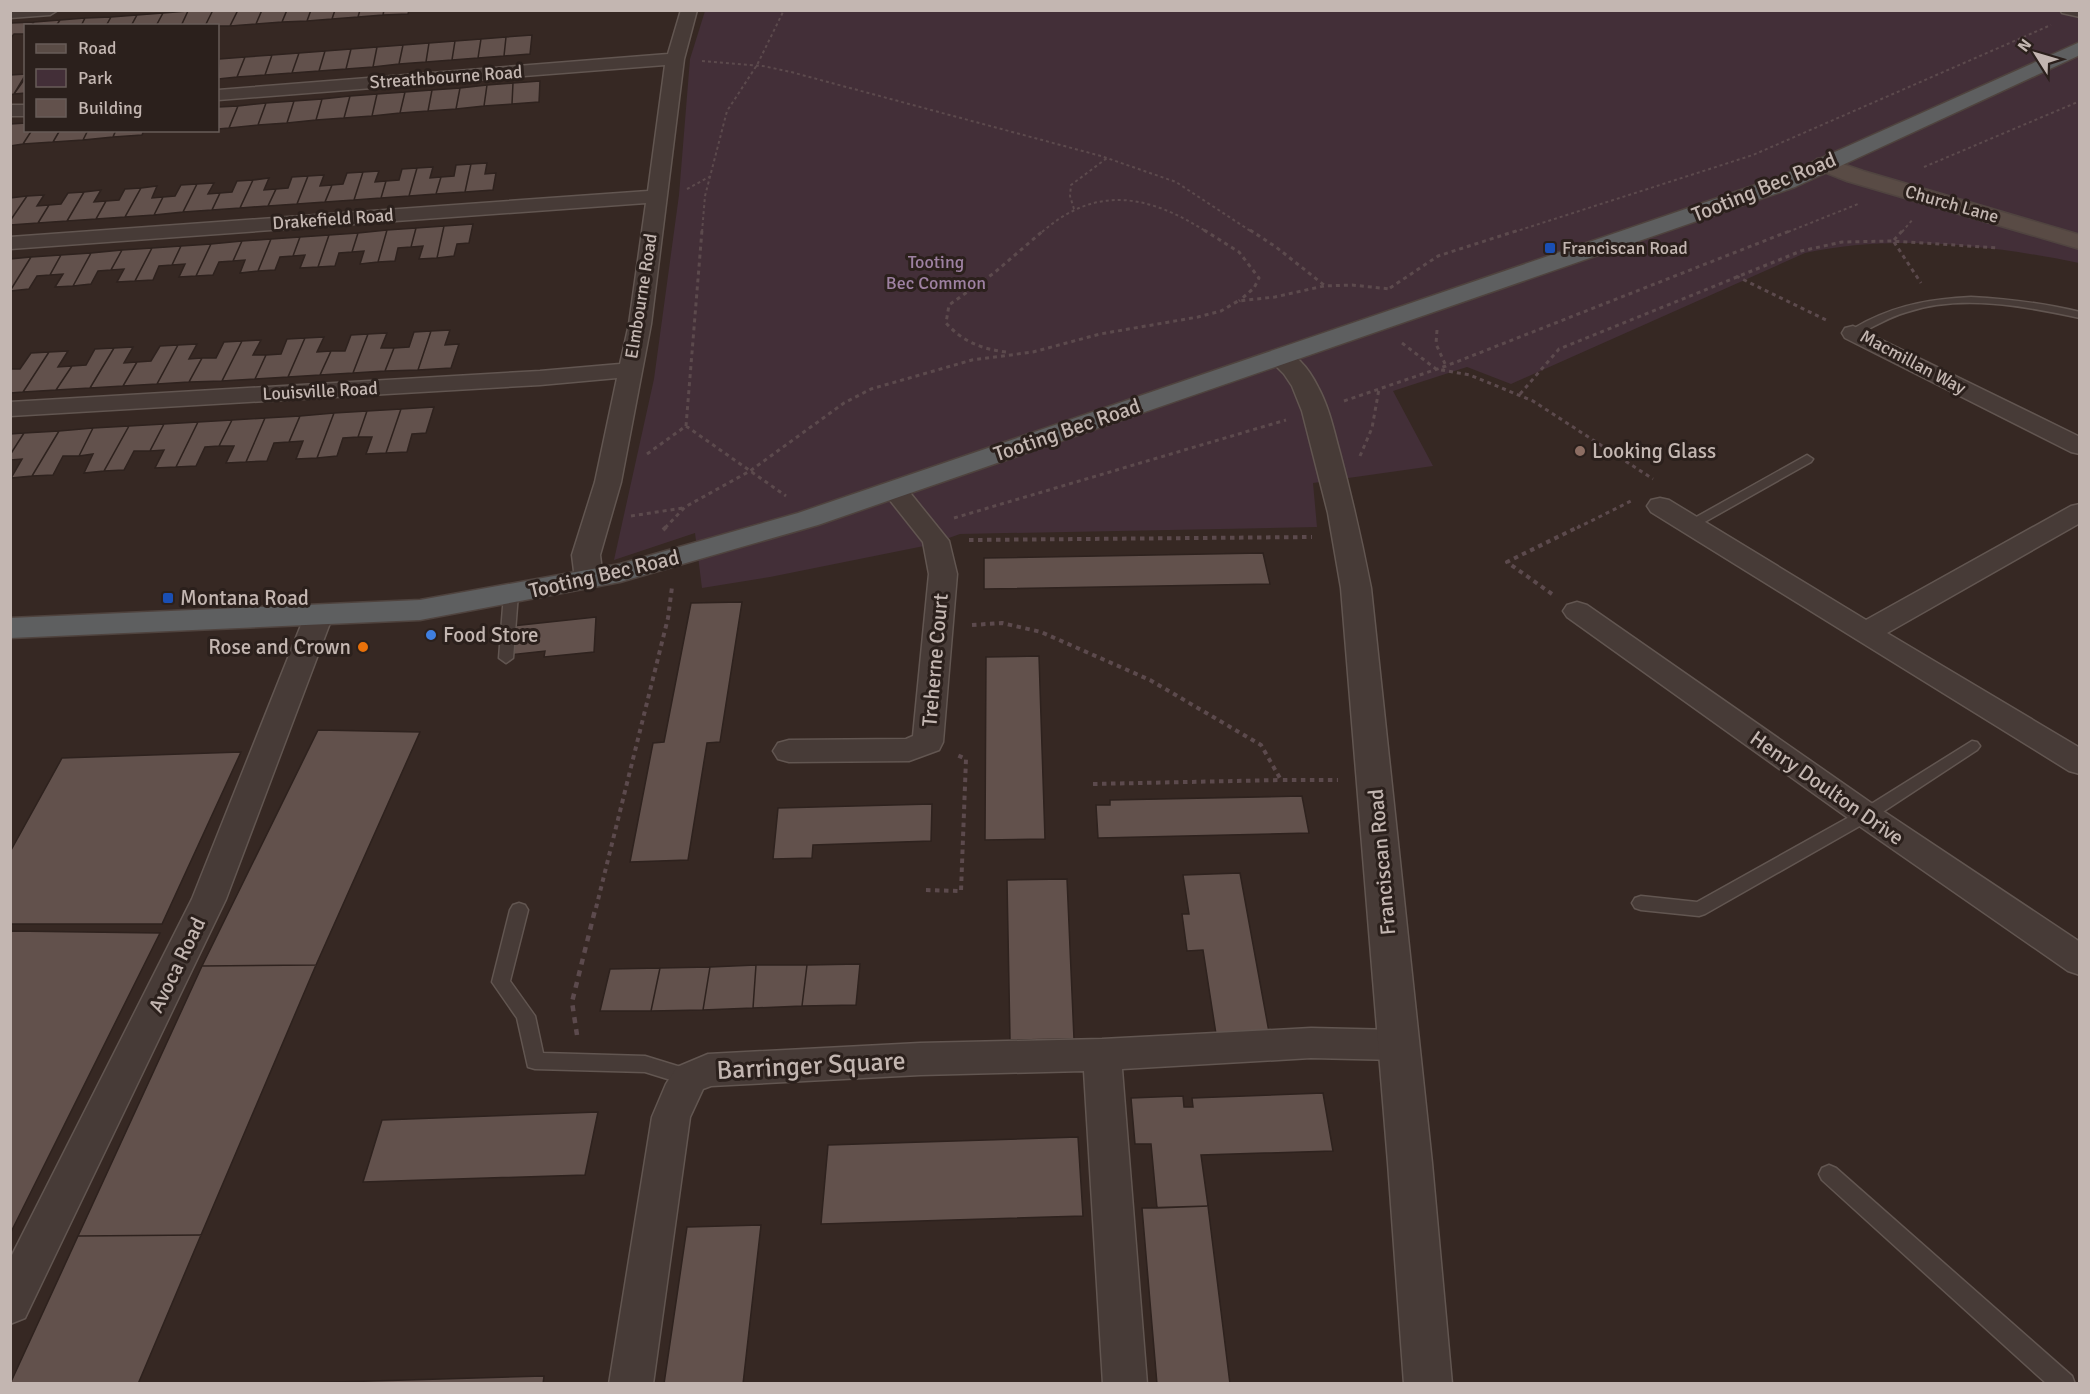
<svg xmlns="http://www.w3.org/2000/svg" width="2090" height="1394" viewBox="0 0 2090 1394" font-family="Signika,sans-serif">
<style>
.green{fill:#432f38}
.building{fill:#62514c;stroke:#2e221e;stroke-width:1.5}
.lines{fill:none;stroke-linecap:round;stroke-linejoin:round}
.service-casing{stroke:#625651;stroke-width:3}
.minor-casing{stroke:#625651;stroke-width:3}
.tertiary-casing{stroke:#625651;stroke-width:3}
.secondary-casing{stroke:#504440;stroke-width:3}
.trunk-casing{stroke:#4f433e;stroke-width:3}
.path-far3{stroke:#5c4a4d;stroke-width:2;stroke-dasharray:3 3;stroke-linecap:butt}
.path-far2{stroke:#5c4a4d;stroke-width:3;stroke-dasharray:4 4;stroke-linecap:butt}
.path-far1{stroke:#5c4a4d;stroke-width:4;stroke-dasharray:4.5 4.5;stroke-linecap:butt}
.path{stroke:#5c4a4d;stroke-width:4.5;stroke-dasharray:6 6;stroke-linecap:butt}
.service{fill:#473b37;fill-rule:evenodd}
.minor{fill:#473b37;fill-rule:evenodd}
.tertiary{fill:#473b37;fill-rule:evenodd}
.secondary{fill:#594b45;fill-rule:evenodd}
.trunk{fill:#5e5f60;fill-rule:evenodd}
.transit-dot{fill:#1a4fb4;stroke:#2b201c;stroke-width:2}
.education-dot{fill:#8d6e63;stroke:#2b201c;stroke-width:2}
.shop-dot{fill:#3f7fe0;stroke:#2b201c;stroke-width:2}
.food-dot{fill:#e8710a;stroke:#2b201c;stroke-width:2}
.labels{text-anchor:middle;stroke-width:6;stroke-linejoin:round;paint-order:stroke}
.far-street-label{font-size:18px;fill:#c3b6b1;stroke:#2b201c}
.far-poi-label{font-size:18px;fill:#c3b6b1;stroke:#2b201c;text-anchor:start}
.far-park-label{font-size:18px;fill:#9e81a2;stroke:#2b201c}
.street-label{font-size:21px;fill:#c3b6b1;stroke:#2b201c}
.poi-label{font-size:21px;fill:#c3b6b1;stroke:#2b201c;text-anchor:start}
.near-street-label{font-size:26px;fill:#c3b6b1;stroke:#2b201c}
</style>
<rect width="100%" height="100%" fill="#362823"/>
<path class="green" d="M705,11H2079V263C1990,245 1894,234 1805,253L1511,384L1467,367L1393,391L1433,466L1313,483L1317,527L960,534L929,545L770,577L702,588L695,533L614,560L654,379L679,195L690,59Z"/>
<path class="building" d="M213,10H238L230,26H205Z
M213,10L205,26H181L188,11Z
M238,10H262L256,24L230,26Z
M262,10H287L282,22L256,24Z
M287,10H311L307,21L282,22Z
M311,10H335L332,19L307,21Z
M335,10H360L358,17L332,19Z
M360,10H384L383,15L358,17Z
M384,10H409L408,14L383,15Z
M188,11L181,26H156L163,13Z
M163,13L156,26H131L137,15Z
M137,15L131,26H106L111,17Z
M111,17L106,26H81L85,18Z
M85,18L81,26H56L60,20Z
M60,20L56,26H31L34,22Z
M34,22L31,26H26V34H14L10,39L11,23Z
M532,35L530,54L504,56L506,37Z
M506,37L504,56L478,58L481,39Z
M481,39L478,58L452,60L455,41Z
M455,41L452,60L426,62L429,43Z
M429,43L426,62L399,64L403,45Z
M403,45L399,64L373,67L377,47Z
M377,47L373,67L346,69L351,49Z
M351,49L346,69L319,71L325,51Z
M325,51L319,71L292,73L299,53Z
M299,53L292,73L265,75L272,55Z
M272,55L265,75L237,77L245,57Z
M245,57L237,77L218,79L219,59Z
M26,74L14,94L10,95V75Z
M26,77V93L14,94Z
M540,81L539,102L512,104L513,83Z
M513,83L512,104L484,106L487,85Z
M487,85L484,106L456,109L460,88Z
M460,88L456,109L428,111L432,90Z
M432,90L428,111L400,113L405,92Z
M405,92L400,113L372,116L377,94Z
M377,94L372,116L344,118L350,96Z
M350,96L344,118L316,120L322,99Z
M322,99L316,120L287,123L294,101Z
M294,101L287,123L258,125L266,103Z
M266,103L258,125L229,128L238,106Z
M238,106L229,128L218,129V107Z
M26,123V130H32L23,144L10,146V124Z
M32,130H60L53,142L23,144Z
M60,130H88L83,140L53,142Z
M88,130H116L113,137L83,140Z
M116,130H144L142,135L113,137Z
M487,163L485,174L496,173L493,190L465,192L471,164Z
M471,164L465,192L436,194L441,177L454,176L456,165Z
M433,167L430,178L441,177L436,194L409,196L417,168Z
M417,168L409,196L381,198L386,181L399,180L402,169Z
M379,171L375,182L386,181L381,198L354,200L363,172Z
M363,172L354,200L325,202L332,185L343,184L347,173Z
M324,175L320,186L332,185L325,202L297,204L308,176Z
M308,176L297,204L268,206L276,189L288,188L292,177Z
M269,178L264,190L276,189L268,206L240,208L253,180Z
M253,180L240,208L212,210L220,193L232,192L237,181Z
M214,183L208,194L220,193L212,210L183,212L197,184Z
M197,184L183,212L154,215L163,197L175,196L181,185Z
M157,186L152,198L163,197L154,215L125,217L141,188Z
M141,188L125,217L96,219L106,201L119,200L125,189Z
M101,190L94,202L106,201L96,219L67,221L84,192Z
M84,192L67,221L38,223L49,205L61,204L68,193Z
M44,195L37,206L49,205L38,223L10,225V221L27,196Z
M27,196L10,221V198Z
M473,224L469,243L457,244L454,256L437,258L444,226Z
M444,226L437,258L419,259L423,246L411,247L416,228Z
M416,228L411,247L398,248L395,261L378,262L387,230Z
M387,230L378,262L360,264L364,251L352,252L358,233Z
M358,233L352,252L339,253L335,266L318,267L329,235Z
M329,235L318,267L300,268L305,255L293,256L300,237Z
M300,237L293,256L280,257L275,270L258,271L271,239Z
M271,239L258,271L240,273L245,260L233,261L242,241Z
M242,241L233,261L219,262L213,275L196,276L211,244Z
M211,244L196,276L179,277L185,264L172,265L181,246Z
M181,246L172,265L159,266L153,280L135,281L152,248Z
M152,248L135,281L117,282L124,269L111,270L122,250Z
M122,250L111,270L98,271L91,284L73,286L91,253Z
M91,253L73,286L55,287L63,274L50,275L61,255Z
M61,255L50,275L37,276L29,289L10,291L31,257Z
M31,257L10,291V259Z
M450,330L445,345L459,344L451,368L418,370L431,331Z
M431,331L418,370L385,371L394,348L409,347L414,332Z
M387,333L381,348H394L385,371L353,373L368,334Z
M368,334L353,373L320,375L331,351H345L351,335Z
M324,337L317,352L331,351L320,375L288,377L305,338Z
M305,338L288,377L255,379L266,355L281,354L287,339Z
M261,340L253,355H266L255,379L222,381L242,341Z
M242,341L222,381L189,382L202,358H216L224,342Z
M197,344L189,359L202,358L189,382L157,384L178,345Z
M178,345L157,384L123,386L137,362L151,361L160,346Z
M133,347L124,363L137,362L123,386L90,388L114,348Z
M114,348L90,388L56,390L72,366L86,365L95,349Z
M68,351L58,367L72,366L56,390L23,392L49,352Z
M49,352L23,392L10,393V369H20L31,353Z
M434,407L426,433L412,434L407,452L386,453L401,409Z
M401,409L386,453L366,454L372,437H358L367,411Z
M367,411L358,437L343,438L337,456L317,458L334,413Z
M334,413L317,458L296,459L303,441L289,442L300,416Z
M300,416L289,442L274,443L267,461L246,462L265,418Z
M265,418L246,462L226,463L234,446H219L232,420Z
M232,420L219,446L205,447L196,466L176,467L198,422Z
M198,422L176,467L155,468L164,450L150,451L164,424Z
M164,424L150,451H134L124,470L104,471L129,426Z
M129,426L104,471L84,473L93,454L79,456L93,428Z
M93,428L79,456H63L53,475L32,476L59,431Z
M59,431L32,476L11,478L22,459L10,460V455L24,433Z
M24,433L10,455V434Z
M1263,553L1270,584L984,589V558Z
M742,602L720,742L707,743L688,860L630,862L653,743L664,742L691,603Z
M596,617L594,652L544,657L545,651L509,655L512,626Z
M1039,656L1045,839L985,840L986,657Z
M318,730L420,732L316,965L202,966Z
M241,752L162,924H10V852L62,758Z
M1302,796L1309,833L1098,838L1096,805H1110V800Z
M932,804L931,841L813,845L812,858L773,859L778,808Z
M1240,873L1269,1032L1216,1034L1203,950L1187,951L1182,914H1189L1183,875Z
M1067,879L1074,1039L1010,1040L1007,880Z
M10,931L160,933L10,1234Z
M860,964L856,1005L802,1006L807,965Z
M316,965L201,1235L78,1236L202,966Z
M756,965L753,1008L703,1010L710,967Z
M756,965H807L802,1006L753,1008Z
M710,967L703,1010L651,1011L660,968Z
M660,968L651,1011H600L610,969Z
M1323,1093L1333,1151L1201,1155L1208,1206L1157,1208L1151,1144H1135L1131,1098L1183,1096L1184,1107H1193L1192,1098Z
M598,1112L585,1175L363,1182L382,1120Z
M1078,1137L1083,1216L821,1224L828,1145Z
M1208,1206L1230,1384H1157L1142,1208Z
M761,1225L743,1384H664L687,1227Z
M201,1235L138,1384H10L78,1236Z
M544,1376L543,1384H302L303,1383Z"/>
<g class="lines">
<defs>
<path id="service" d="M1971,297C2008,299 2043,303 2080,312V318C2025,306 1961,294 1907,312C1889,317 1873,327 1857,335H1849L1847,333C1853,328 1860,325 1867,321C1901,304 1933,299 1971,297Z
M1807,455L1813,459L1811,462L1694,528H1684L1682,525Z
M511,590L518,594L513,658L506,663L499,658L504,594Z
M1972,741L1977,742L1980,746L1977,750L1872,819L1705,914L1699,916L1641,910L1635,908L1632,903L1635,898L1641,896L1697,902L1860,811Z
M519,903L525,905L528,910L510,981L535,1016L543,1053L645,1056L697,1072L699,1078L697,1084L690,1086L645,1072L535,1069L528,1067L517,1018L492,982L510,910L513,905Z
M1829,1165L1836,1168L2072,1376L2075,1384H2047L1822,1180L1819,1174L1822,1168Z"/>
<path id="minor" d="M10,10H58L50,15L10,18Z
M681,10H697L684,59L651,324L621,482L600,555L603,579L599,585L589,588L579,585L575,579L572,555L595,482L617,378L540,385L10,416V402L540,371L620,364L629,324L646,203L10,249V237L648,191L665,65L218,100V90L668,54Z
M2060,10H2080V17L2062,13Z
M10,105H26V116H10Z
M1853,326L2080,437V454L2071,452L1845,338L1842,333L1845,328Z
M894,481L903,484L949,541L957,574L943,742L939,750L909,761L789,762L778,759L773,751L778,743L789,740L906,739L913,736L929,574L923,542L881,489L885,484Z
M1660,498L1669,500L1866,620L2071,506L2080,504V523L1887,633L2080,748V774L2069,771L1651,512L1647,506L1651,500Z
M1577,602L1587,605L1877,807L2080,942V975L2068,971L1855,823L1567,617L1563,611L1567,605Z
M319,606L329,609L333,615L226,899L25,1318L10,1324V1259L192,899L305,615L309,609Z
M1311,1028L1397,1030L1410,1034L1415,1045L1410,1056L1397,1060L1311,1058L1122,1069L1147,1384H1103L1084,1071L920,1075L711,1086L703,1089L690,1117L653,1384H609L652,1117L666,1084L677,1067L708,1054L920,1043L1102,1039Z"/>
<path id="tertiary" d="M1280,349C1298,354 1310,371 1318,387C1329,407 1334,431 1340,453C1352,498 1362,542 1371,588L1432,1163L1452,1384H1404L1388,1163L1341,588L1328,513L1302,411L1292,386L1284,374L1267,357L1271,352Z"/>
<path id="secondary" d="M1825,158L1863,171L2080,235V249L1847,181L1817,169L1814,164L1817,159Z"/>
<path id="trunk" d="M2080,42V55L1795,187L818,525L620,582L420,620L10,638V618L420,600L620,564L798,513L1779,177Z"/>
</defs>
<use href="#service" class="service-casing"/>
<use href="#minor" class="minor-casing"/>
<use href="#tertiary" class="tertiary-casing"/>
<use href="#secondary" class="secondary-casing"/>
<use href="#trunk" class="trunk-casing"/>
<path class="path-far3" d="M702,61L763,66L791,72L1101,156L1176,182L1252,232
M1924,167L2080,101
M687,189L709,177
M1074,209L1070,196L1071,185L1107,158
M702,232L705,196L727,111L757,65L784,10
M1042,232C1097,184 1149,195 1207,232
M1514,232L1753,155L2051,25
M1788,232L1858,204
M1902,232L1913,219"/>
<path class="path-far2" d="M1204,230L1239,252L1259,278L1254,288L1239,301
M1250,230L1276,247L1324,285
M1894,240L1903,230
M1894,242L1921,283
M1736,276L1828,321
M1390,288L1438,256L1519,230
M1437,330L1436,344L1446,366
M1402,343L1436,369L1470,375L1533,401L1653,479
M1006,352C982,349 963,342 946,323L949,305L994,273L1044,230
M1520,394L1559,349L1801,251L1842,242L1893,241L1999,248
M1344,401L1446,366L1792,230
M686,426L786,496
M647,454L686,426L702,230
M1360,456L1372,428L1379,389
M631,516L683,508
M954,518L1286,420
M665,528L685,507L750,471L844,403L871,389L972,360L1033,352L1100,334L1198,317L1221,311L1238,301L1275,297L1324,286L1352,285L1390,289
M1577,528L1631,501"/>
<path class="path-far1" d="M663,530L667,526
M969,540L1312,537
M1552,594L1507,562L1580,526
M972,625L1002,623L1041,632L1150,680L1261,745L1281,780H1338
M1093,784L1281,780
M926,890L961,891L966,759L957,755
M596,908L668,618L672,587"/>
<path class="path" d="M577,1035L572,1002L596,906"/>
<use href="#service" class="service"/>
<use href="#minor" class="minor"/>
<use href="#tertiary" class="tertiary"/>
<use href="#secondary" class="secondary"/>
<use href="#trunk" class="trunk"/>
</g>
<g class="transit-dot">
<rect x="1544" y="242" width="12" height="12" rx="3"/>
<rect x="162" y="592" width="12" height="12" rx="3"/>
</g>
<circle class="education-dot" cx="1580" cy="451" r="6"/>
<circle class="shop-dot" cx="431" cy="635" r="6"/>
<circle class="food-dot" cx="363" cy="647" r="6"/>
<g class="labels">
<g class="far-street-label">
<text transform="translate(446 77) rotate(-4)" y="6">Streathbourne Road</text>
<text transform="translate(1952 204) rotate(16)" y="6">Church Lane</text>
<text transform="translate(333 219) rotate(-4)" y="6">Drakefield Road</text>
<text transform="translate(641 296) rotate(-81)" y="6">Elmbourne Road</text>
<text transform="translate(1913 362) rotate(28)" y="6">Macmillan Way</text>
<text transform="translate(320 391) rotate(-3)" y="6">Louisville Road</text>
</g>
<g class="far-poi-label">
<text x="1562" y="254">Franciscan Road</text>
</g>
<g class="far-park-label">
<text x="936" y="268">Tooting<tspan x="936" dy="21">Bec Common</tspan></text>
</g>
<g class="street-label">
<text transform="translate(1764 187) rotate(-22)" y="7">Tooting Bec Road</text>
<text transform="translate(1067 430) rotate(-19)" y="7">Tooting Bec Road</text>
<text transform="translate(604 574) rotate(-13)" y="7">Tooting Bec Road</text>
<text transform="translate(935 660) rotate(-85)" y="7">Treherne Court</text>
<text transform="translate(1827 788) rotate(35)" y="7">Henry Doulton Drive</text>
<text transform="translate(1382 862) rotate(-95)" y="7">Franciscan Road</text>
<text transform="translate(177 965) rotate(-64)" y="7">Avoca Road</text>
</g>
<g class="poi-label">
<text x="1592" y="458">Looking Glass</text>
<text x="180" y="605">Montana Road</text>
<text x="443" y="642">Food Store</text>
<text x="351" y="654" text-anchor="end">Rose and Crown</text>
</g>
<g class="near-street-label">
<text transform="translate(811 1065) rotate(-3)" y="9">Barringer Square</text>
</g>
</g>
<rect width="2090" height="1394" fill="none" stroke="#c3b6b1" stroke-width="24"/>
<rect x="24" y="24" width="195" height="108" fill="#2b201c" stroke="#685c58" stroke-width="1.5"/>
<rect x="36" y="44" width="30" height="9" fill="#594b45" stroke="#685c58" stroke-width="1.5"/>
<text x="78" y="54" font-size="18" fill="#c3b6b1">Road</text>
<rect x="36" y="69" width="30" height="18" fill="#432f38" stroke="#685c58" stroke-width="1.5"/>
<text x="78" y="84" font-size="18" fill="#c3b6b1">Park</text>
<rect x="36" y="99" width="30" height="18" fill="#62514c" stroke="#685c58" stroke-width="1.5"/>
<text x="78" y="114" font-size="18" fill="#c3b6b1">Building</text>
<g transform="translate(2036 54) rotate(307)" stroke="#2b201c" stroke-width="4.5" paint-order="stroke">
<path d="M0-4.5L10 22L0 15L-10 22Z" fill="#c3b6b1"/>
<text y="-9" font-size="16" font-weight="bold" text-anchor="middle" fill="#c3b6b1">N</text>
</g>
</svg>
